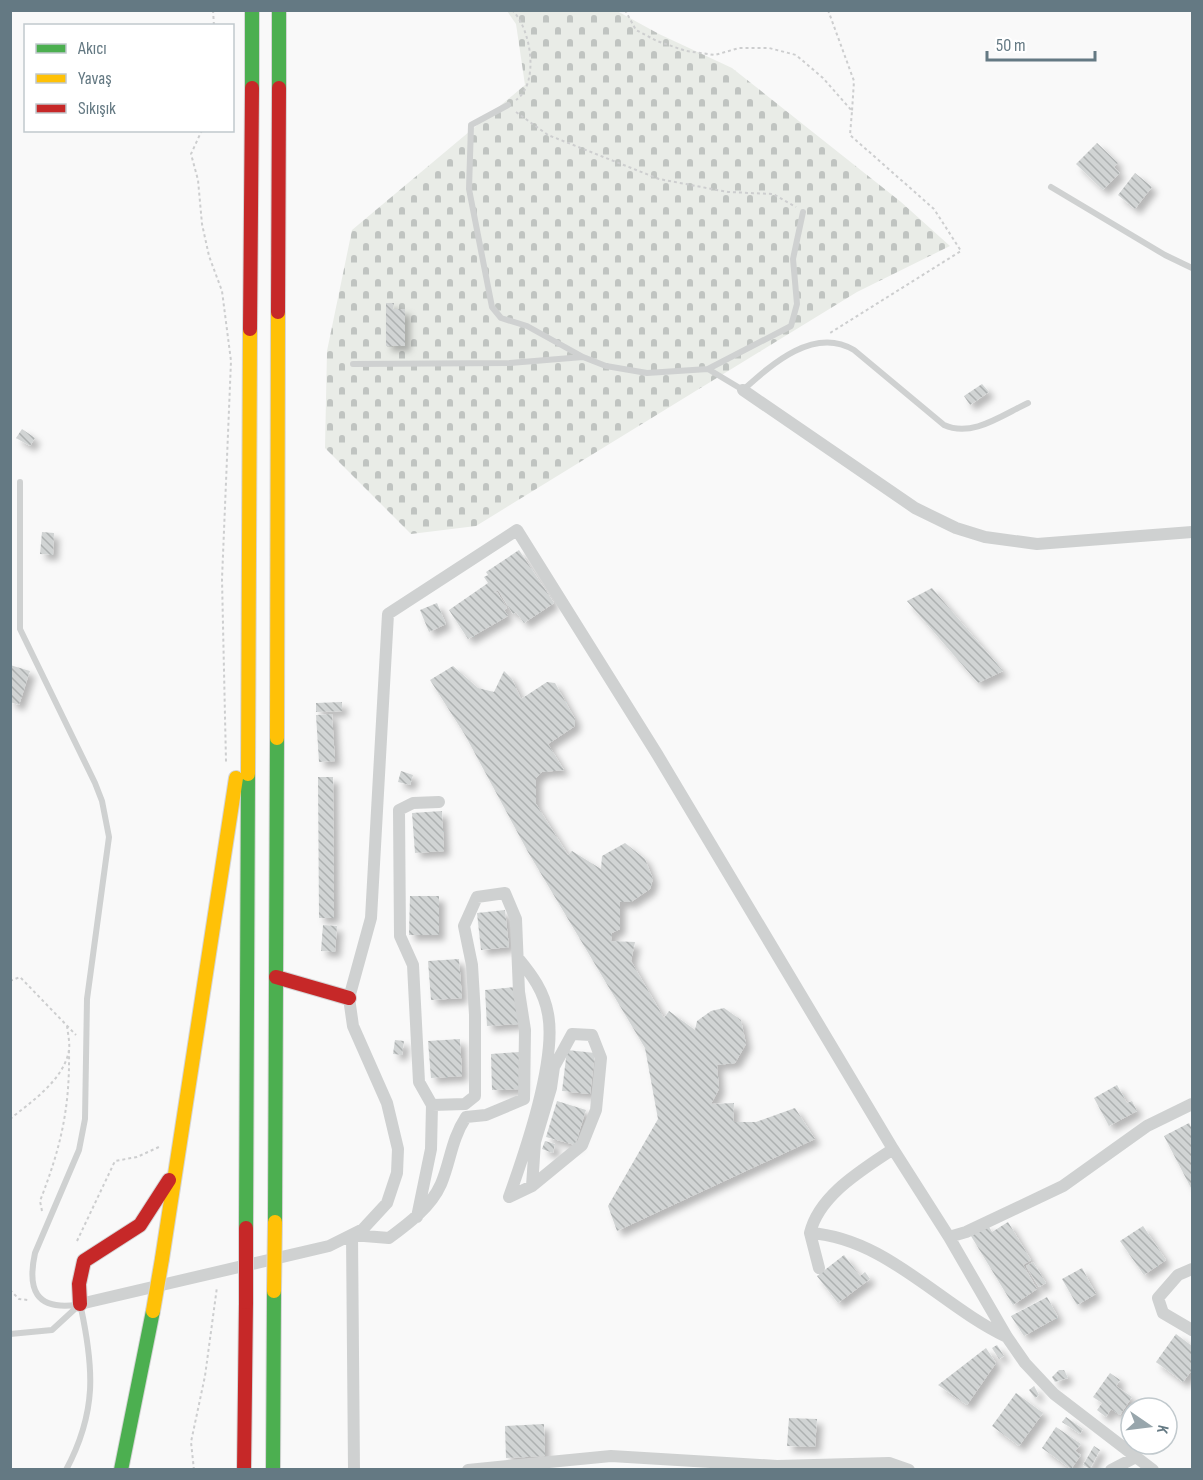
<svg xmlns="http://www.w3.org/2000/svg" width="1203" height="1480" viewBox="0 0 1203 1480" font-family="'Sofia Sans Condensed',sans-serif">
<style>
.cemetery{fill:url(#cemetery-stones)}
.building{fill:url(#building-back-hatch);filter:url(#shadow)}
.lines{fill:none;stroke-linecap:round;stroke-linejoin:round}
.fast-casing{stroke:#d5d5d6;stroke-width:16}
.slow-casing{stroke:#d5d5d6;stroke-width:16}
.jam-casing{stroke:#d5d5d6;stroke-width:16}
.path{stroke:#cdcecf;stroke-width:2;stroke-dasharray:3 3;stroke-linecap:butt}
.lane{stroke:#cfd1d1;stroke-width:6}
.street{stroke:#cfd1d1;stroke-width:12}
.fast{stroke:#4caf50;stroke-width:14}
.slow{stroke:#ffc107;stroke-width:14}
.jam{stroke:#c62828;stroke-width:14}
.slow-bridge-casing{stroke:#d5d5d6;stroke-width:16;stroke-linecap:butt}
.jam-bridge-casing{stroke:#d5d5d6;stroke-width:16;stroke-linecap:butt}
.slow-bridge{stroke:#ffc107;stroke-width:14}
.jam-bridge{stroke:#c62828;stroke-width:14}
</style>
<defs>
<pattern id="cemetery-stones" width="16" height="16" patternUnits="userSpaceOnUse" patternTransform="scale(1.5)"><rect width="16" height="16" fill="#e9ece7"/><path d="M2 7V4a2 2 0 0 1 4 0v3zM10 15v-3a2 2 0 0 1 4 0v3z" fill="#c0c4c1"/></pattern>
<pattern id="building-back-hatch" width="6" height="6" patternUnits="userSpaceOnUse" patternTransform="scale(1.5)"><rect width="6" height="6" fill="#d1d4d4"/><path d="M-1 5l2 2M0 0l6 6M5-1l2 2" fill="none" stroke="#adb1b1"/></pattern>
<filter id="shadow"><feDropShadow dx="5.5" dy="5.5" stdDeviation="3" flood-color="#0004"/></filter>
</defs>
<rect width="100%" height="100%" fill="#f9f9f9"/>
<path class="cemetery" d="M507,11H617L659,34L732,68L901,202L950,246L857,292L476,526L411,534L325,448L327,351L352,230L525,85L516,24Z"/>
<path class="building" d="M1097,143L1118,163L1114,167L1120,173L1103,190L1076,164Z
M1135,173L1152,187L1135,209L1118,195Z
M386,303H394L393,309H405V346H386Z
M982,384L989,392L970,405L964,396Z
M22,429L35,438L30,446L16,438Z
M42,532L54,533L53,555L40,554Z
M519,550L554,603L524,623L516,612L513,614L498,590L493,593L497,592L507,608L504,610L508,616L468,639L449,610L488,583L484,577L488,575L486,572Z
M932,588L1003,671L978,683L907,601Z
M437,603L446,624L429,632L420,610Z
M10,665L30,671L19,705L10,702Z
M453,666L478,688L494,692L504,671L512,679L521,699L547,682L555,683L575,719V726L548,744L564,770L542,772L536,778V804L568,855L572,851L601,869L602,856L625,843L645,859L653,879L650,889L631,902H620V929L612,933L611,941L635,942L631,961L664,1018L669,1011L695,1030L697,1021L711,1011L724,1008L741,1020L746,1044L735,1063L717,1065L719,1089L711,1104L734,1103L733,1122H756L795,1108L815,1139L617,1231L608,1206L658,1119L645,1048L528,852L465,735L430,680Z
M342,702V711L316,712V703Z
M332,714L335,761L319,762L316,715Z
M401,771L413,775L410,785L398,782Z
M318,777H333L334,918H319Z
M442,811L444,851L415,853L412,813Z
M410,896H439V935H409Z
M505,910L509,947L481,950L477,913Z
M323,925L337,926L335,952L321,951Z
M459,959L462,998L431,1000L428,961Z
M515,987L518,1024L487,1026L485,990Z
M460,1039L462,1076L431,1078L428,1041Z
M395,1040L404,1041L402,1055L393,1054Z
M567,1050L595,1053L590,1094L562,1091Z
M519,1052L521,1089L492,1090L491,1054Z
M1117,1085L1127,1103L1132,1101L1137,1111L1109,1126L1094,1098Z
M557,1101L586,1110L575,1145L546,1137Z
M1189,1123L1192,1129L1191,1188L1164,1136Z
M545,1141L555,1144L553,1153L542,1149Z
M1008,1222L1031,1260L1023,1265L1037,1289L1013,1305L971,1236L988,1225L992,1232Z
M1143,1226L1166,1260L1144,1275L1120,1241Z
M844,1255L860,1276L865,1272L870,1279L838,1303L817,1276Z
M1033,1262L1046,1283L1039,1287L1026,1266Z
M1082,1268L1096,1294L1077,1305L1062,1279Z
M1047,1297L1058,1317L1024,1336L1011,1316Z
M1176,1334L1192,1346V1370L1183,1382L1156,1362Z
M997,1345L1004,1356L999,1359L992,1348Z
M986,1348L996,1363L967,1405L938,1385Z
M1059,1370H1064L1068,1378L1055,1382L1052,1377Z
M1110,1373L1120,1380L1116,1386L1132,1397L1120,1415L1111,1409L1106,1417L1097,1410L1102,1403L1093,1397Z
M1034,1386L1039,1395L1035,1398L1029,1390Z
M1016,1393L1043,1413L1019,1446L992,1426Z
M1066,1417L1083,1429L1080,1434L1062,1422Z
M789,1418L817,1419L815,1447L787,1446Z
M544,1424L545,1456L506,1458L505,1426Z
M1056,1427L1081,1444L1075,1451L1081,1455L1071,1469L1042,1448Z
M1094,1446L1100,1450L1090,1469L1083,1465Z"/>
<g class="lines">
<defs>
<path id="fast" d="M252,88V10
M279,88V10
M275,1222L277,738
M246,1228L248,774
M121,1470L153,1311
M273,1470L274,1291"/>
<path id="slow" d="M277,738L278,312
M248,774L250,329
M162,1259L236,778"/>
<path id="jam" d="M278,312L279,88
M250,329L252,88
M276,977L349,998
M80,1304L79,1284L84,1261L140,1225L169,1180
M244,1470L246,1302"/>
</defs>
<use href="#fast" class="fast-casing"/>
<use href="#slow" class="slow-casing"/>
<use href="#jam" class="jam-casing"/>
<path class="path" d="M213,10L214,26
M512,10C531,28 540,83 516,100
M625,10L636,30L657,41L686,51L715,55L739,48H769L796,55L823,78L852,111L850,135L934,209L961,251L830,333
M828,10L854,81L852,111
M516,112L548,135L659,179L728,192L773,194L796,207
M202,130L191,154L198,180L202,224L209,256L222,291L231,361L222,579L226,762
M10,981L20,977L76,1035
M10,1119C31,1102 64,1080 69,1050C70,1043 68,1034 67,1026
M42,1211L40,1201C61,1147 70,1108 69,1050
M77,1241L115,1161L137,1157L161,1146
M10,1290L19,1299L28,1300
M194,1470L191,1442L205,1376L217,1287"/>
<path class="lane" d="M508,105L471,125L469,189L492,307L501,318L527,326L583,357L606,366L647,373L708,369L743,390C772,364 814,326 854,350L944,425C972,438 1002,415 1028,403
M1051,187L1165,255L1192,268
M353,364L510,363L583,357
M708,369L791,326L797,304L793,259L803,212
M20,482V629L95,783L102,801L109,837L87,999L85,1119L79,1150L35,1253C27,1290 36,1310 76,1305
M10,1334L52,1330L77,1307
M66,1470C97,1412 94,1369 81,1308"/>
<path class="street" d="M743,390L915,508L956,528L985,537L1037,544L1192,532
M518,958C532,975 544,991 548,1014C557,1060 525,1152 509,1197L532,1186L582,1145L596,1110L601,1058L592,1035L572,1034L554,1067L551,1088L535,1142L532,1186
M432,1105L419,1082L413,965L400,936L399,810L413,803L439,802
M893,1149C862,1170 819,1195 810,1233C886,1238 941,1306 1007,1337
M810,1233L819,1268
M949,1237L966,1232L1063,1186L1147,1126L1192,1104
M1192,1269L1178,1275L1158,1298L1163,1313L1192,1330
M80,1304L329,1246L363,1229L387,1203L397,1173L398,1149L387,1103L353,1026L349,998L371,918L388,614L517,530L657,754L893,1149L949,1237L1007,1337L1025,1363L1054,1394L1153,1470
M354,1470L352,1235L389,1238C408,1224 431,1207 441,1184C451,1160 451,1140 466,1117L486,1115L524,1099L525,1030L519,992L516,919L505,893L477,897L464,926L472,965L475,1015V1096L465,1104L432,1105L431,1149L417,1217
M468,1470L611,1456L777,1466L889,1463L909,1470
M1111,1470L1136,1457"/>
<use href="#fast" class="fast"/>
<use href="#slow" class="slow"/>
<use href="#jam" class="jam"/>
<defs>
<path id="slow-bridge" d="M274,1291L275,1222
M153,1311L162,1259"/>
<path id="jam-bridge" d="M246,1228V1302"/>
</defs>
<use href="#slow-bridge" class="slow-bridge-casing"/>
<use href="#jam-bridge" class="jam-bridge-casing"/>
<use href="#slow-bridge" class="slow-bridge"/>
<use href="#jam-bridge" class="jam-bridge"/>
</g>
<rect width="1203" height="1480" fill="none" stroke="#647983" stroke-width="24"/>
<rect x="24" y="24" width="210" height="108" fill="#ffffff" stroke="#c1c9cd" stroke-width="1.5"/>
<rect x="36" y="44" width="30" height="9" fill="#4caf50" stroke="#c1c9cd" stroke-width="1.5"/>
<text x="78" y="54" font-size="18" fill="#647983">Akıcı</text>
<rect x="36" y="74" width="30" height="9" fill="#ffc107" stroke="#c1c9cd" stroke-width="1.5"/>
<text x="78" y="84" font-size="18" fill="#647983">Yavaş</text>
<rect x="36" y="104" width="30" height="9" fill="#c62828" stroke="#c1c9cd" stroke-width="1.5"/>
<text x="78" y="114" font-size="18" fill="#647983">Sıkışık</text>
<g transform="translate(1149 1426) rotate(104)"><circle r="28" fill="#ffffff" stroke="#c1c9cd" stroke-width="1.5"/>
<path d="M0-4.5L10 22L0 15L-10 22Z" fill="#98a6ac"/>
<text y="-9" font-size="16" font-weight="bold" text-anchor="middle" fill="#647983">K</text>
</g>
<path d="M987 51v9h108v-9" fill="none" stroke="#647983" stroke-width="3"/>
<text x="996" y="51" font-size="18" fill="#647983" stroke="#ffffff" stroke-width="4.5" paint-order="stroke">50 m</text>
</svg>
